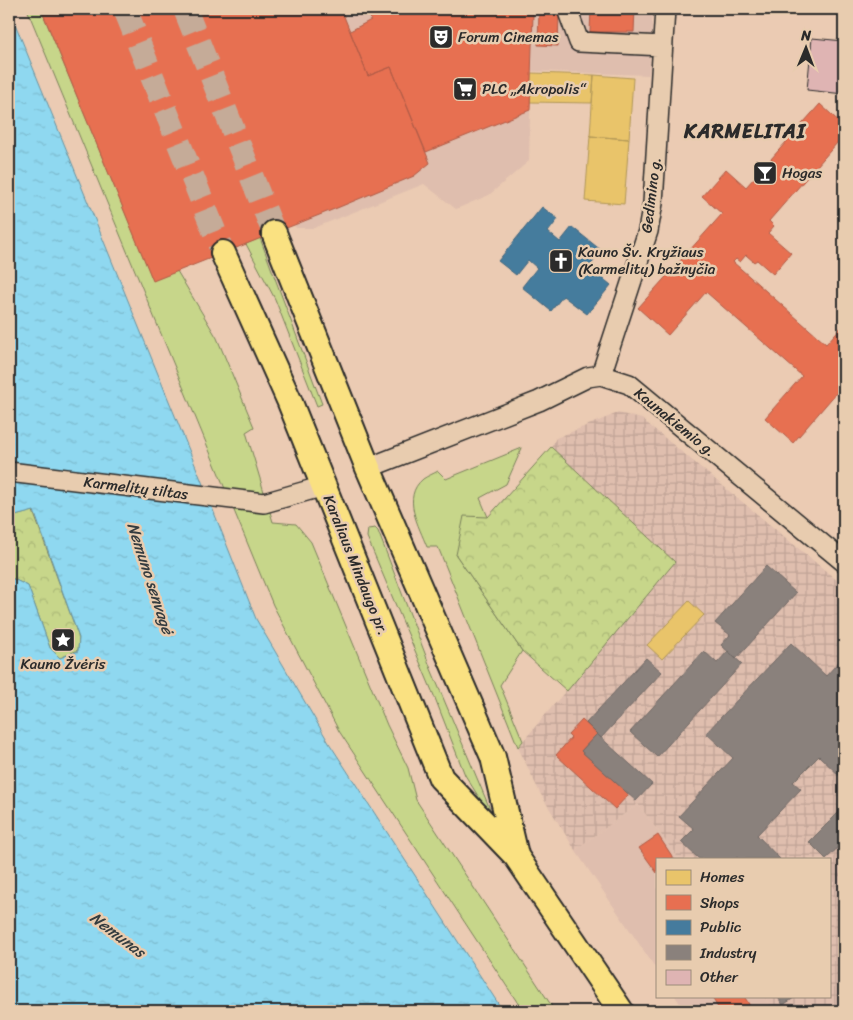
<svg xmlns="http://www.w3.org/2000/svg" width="853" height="1020" viewBox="0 0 853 1020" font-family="Sriracha,sans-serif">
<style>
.built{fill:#dfbeae}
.industrial{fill:url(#industrial-grid)}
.grass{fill:#c7d68a;stroke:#79805a}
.forest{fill:url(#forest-crowns);stroke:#79805a}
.water{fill:url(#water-ripples);stroke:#6793a1}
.homes{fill:#e9c46a;stroke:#b09657}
.shops{fill:#e76f51;stroke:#af5b46}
.public{fill:#457b9d;stroke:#3d637b}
.industry{fill:#8a817c;stroke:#6e6764}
.building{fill:#dfb4b3;stroke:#2b2b2b}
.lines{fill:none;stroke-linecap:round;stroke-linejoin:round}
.major-tunnel{stroke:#c5ab98;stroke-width:24;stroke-dasharray:24 12;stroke-linecap:butt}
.minor-casing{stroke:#2b2b2b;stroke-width:22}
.major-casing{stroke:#2b2b2b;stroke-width:28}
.minor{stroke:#e8ccaf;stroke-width:19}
.major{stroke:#fae181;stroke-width:24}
.labels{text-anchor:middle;stroke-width:5;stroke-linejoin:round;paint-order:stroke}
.poi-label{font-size:15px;fill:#2b2b2b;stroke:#e8ccaf;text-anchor:start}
.street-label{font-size:15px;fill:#2b2b2b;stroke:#e8ccaf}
.water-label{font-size:16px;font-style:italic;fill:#353c3f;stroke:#e8ccaf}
.district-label{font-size:20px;font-weight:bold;letter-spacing:1px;fill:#2b2b2b;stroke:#e8ccaf}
</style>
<defs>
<pattern id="industrial-grid" width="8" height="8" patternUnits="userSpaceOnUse" patternTransform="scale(1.25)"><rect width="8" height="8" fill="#dfbeae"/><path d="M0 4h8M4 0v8" fill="none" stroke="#c0a396"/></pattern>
<pattern id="forest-crowns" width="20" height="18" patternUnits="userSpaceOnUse" patternTransform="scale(1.25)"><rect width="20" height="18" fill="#c7d68a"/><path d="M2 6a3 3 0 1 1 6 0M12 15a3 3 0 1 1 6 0" fill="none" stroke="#abb877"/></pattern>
<pattern id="water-ripples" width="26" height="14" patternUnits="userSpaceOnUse" patternTransform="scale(1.25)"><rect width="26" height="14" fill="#8fd8f0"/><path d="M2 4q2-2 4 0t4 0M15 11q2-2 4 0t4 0" fill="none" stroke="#7cbace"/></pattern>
</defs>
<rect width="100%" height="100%" fill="#ebcbb3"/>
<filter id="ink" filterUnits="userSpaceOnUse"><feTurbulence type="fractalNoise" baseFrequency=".02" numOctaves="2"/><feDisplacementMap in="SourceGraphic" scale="10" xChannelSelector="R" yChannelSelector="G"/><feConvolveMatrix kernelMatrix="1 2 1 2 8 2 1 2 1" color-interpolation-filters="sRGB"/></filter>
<g filter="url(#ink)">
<path class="built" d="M205,9H653L649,75L531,71L529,161L489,195L456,209L424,184L314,228H296L283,209Z
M638,804L679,859H657V970L575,850Z
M675,996H764L773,1011H685Z"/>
<path class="industrial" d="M618,413L642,419L844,586V1011H773L764,996H829V859H679L638,804L575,850L540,793L518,747L675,562L551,447L556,438Z"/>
<path class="grass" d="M27,9H41L153,280L177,271L217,338L254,427L246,432L273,522L296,524L311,542L387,725L408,768L416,800L555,1011H523L339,731L273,605Z
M260,238L322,404L317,406L275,299L246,244Z
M522,448L506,484L480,498L488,517L456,555L522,651L500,685L523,741L518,747L438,547H427C419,526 401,497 423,479C427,476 433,474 438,471L446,479Z
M375,528L378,531L431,669L498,828L465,775L435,698L367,537L368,529Z"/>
<path class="forest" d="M551,447L675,562L567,691L522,651L456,555L464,516L488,517Z
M9,497L15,516L33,511L79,638L78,650L60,658L50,648L28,586L9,577Z"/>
<path class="water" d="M9,9L200,477L256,619L329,743L503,1011H9V577L28,586L50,648L60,658L78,651L79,638L34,511L15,516L9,497Z"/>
<path class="homes" d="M531,73L594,75L592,103L530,102Z
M594,75L633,78L629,139L590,136Z
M590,136L629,139L624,204L585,201Z
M689,601L704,615L662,659L647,645Z"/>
<path class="shops" d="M41,9H341L368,76L391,67L430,163L414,176L337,208L153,281Z
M367,9H541L533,14L530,110L426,152L391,67L368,76L350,31L371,20Z
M591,9H635L634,32H590Z
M539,11L559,12L558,46L538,45Z
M820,104L844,126V135L769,221L774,226L768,233L791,253L773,274L757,260L754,262L746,255L740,262L736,259L733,262L826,344L844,324V384L793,443L765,418L802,376L706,292L668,335L638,308L722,214L702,196L726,169L746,187Z
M582,720L597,734L581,751L629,794L615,809L556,755L571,738L568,735Z
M658,835L674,859H657V873L639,848Z
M711,996H744L750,1006L741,1011H720Z"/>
<path class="public" d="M542,207L558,219L548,232L560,242L572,227L602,251L589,267L611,285L587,314L563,296L551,311L522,287L537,268L528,260L516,275L498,261Z"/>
<path class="industry" d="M766,566L796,593L736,659L721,645L730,635L715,623Z
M791,643L826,676L844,656V780L819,756L793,782L801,789L757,835L780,859H739L737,857L735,859H699L681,842L694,829L679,816L733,758L706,733Z
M704,651L717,663L728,651L742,664L657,757L630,732Z
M646,658L662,672L601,738L586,723Z
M597,734L652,784L636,801L581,751Z
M838,813L844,820V842L826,859L809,842Z
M777,996H797L783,1005Z"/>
<path class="building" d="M812,38L844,41V94L807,90Z"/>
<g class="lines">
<path class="major-tunnel" d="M125,9L223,253
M185,9L274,233"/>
<defs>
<path id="minor" d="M567,9L579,42L663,46
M601,375L648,231L653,203L665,9
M368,468L539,401L588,377L601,375L629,384L844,562
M9,472L264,503L324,486"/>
<path id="major" d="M274,233L368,468L493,757L516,855
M223,253L289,400L441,778L516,856L621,1011"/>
</defs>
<use href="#minor" class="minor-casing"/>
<use href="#major" class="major-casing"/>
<use href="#minor" class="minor"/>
<use href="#major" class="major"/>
</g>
</g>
<defs>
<symbol id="theatre-square" viewBox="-11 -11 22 22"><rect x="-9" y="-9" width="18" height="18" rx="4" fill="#2b2b2b" stroke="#e8ccaf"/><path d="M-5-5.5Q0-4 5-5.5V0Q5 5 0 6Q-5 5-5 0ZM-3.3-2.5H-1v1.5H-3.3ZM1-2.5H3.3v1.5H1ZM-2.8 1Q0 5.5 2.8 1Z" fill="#fff"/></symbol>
<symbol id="supermarket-square" viewBox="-11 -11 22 22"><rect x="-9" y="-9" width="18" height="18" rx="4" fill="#2b2b2b" stroke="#e8ccaf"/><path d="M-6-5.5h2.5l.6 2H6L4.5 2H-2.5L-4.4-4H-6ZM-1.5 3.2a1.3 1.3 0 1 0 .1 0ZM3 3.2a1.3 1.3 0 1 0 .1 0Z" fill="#fff"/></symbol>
<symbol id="bar-square" viewBox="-11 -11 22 22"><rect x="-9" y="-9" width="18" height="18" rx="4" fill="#2b2b2b" stroke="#e8ccaf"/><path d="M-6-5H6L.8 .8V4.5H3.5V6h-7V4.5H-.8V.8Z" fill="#fff"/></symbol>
<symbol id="church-square" viewBox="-11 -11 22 22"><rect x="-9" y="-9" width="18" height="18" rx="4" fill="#2b2b2b" stroke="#e8ccaf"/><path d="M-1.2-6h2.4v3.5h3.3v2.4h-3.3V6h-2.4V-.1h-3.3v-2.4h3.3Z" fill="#fff"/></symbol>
<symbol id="sight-square" viewBox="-11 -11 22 22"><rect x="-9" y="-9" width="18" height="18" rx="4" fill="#2b2b2b" stroke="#e8ccaf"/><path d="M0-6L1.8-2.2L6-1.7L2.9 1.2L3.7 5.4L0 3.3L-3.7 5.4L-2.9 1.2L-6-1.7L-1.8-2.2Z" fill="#fff"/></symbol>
</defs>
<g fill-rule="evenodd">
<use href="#theatre-square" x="427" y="23" width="28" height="28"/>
<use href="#supermarket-square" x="451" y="75" width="28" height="28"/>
<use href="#bar-square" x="751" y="159" width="28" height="28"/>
<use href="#church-square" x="547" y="247" width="28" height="28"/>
<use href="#sight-square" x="49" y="626" width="28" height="28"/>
</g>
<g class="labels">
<g class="poi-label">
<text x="458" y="42">Forum Cinemas</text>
<text x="482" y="94">PLC „Akropolis“</text>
<text x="782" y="178">Hogas</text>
<text x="578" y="257">Kauno Šv. Kryžiaus<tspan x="578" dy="17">(Karmelitų) bažnyčia</tspan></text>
<text x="63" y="669" text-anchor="middle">Kauno Žvėris</text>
</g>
<g class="street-label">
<text transform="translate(651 195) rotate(-83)" y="5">Gedimino g.</text>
<text transform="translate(675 422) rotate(39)" y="5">Kaunakiemio g.</text>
<text transform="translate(136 488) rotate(7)" y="5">Karmelitų tiltas</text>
<text transform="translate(356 565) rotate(68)" y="5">Karaliaus Mindaugo pr.</text>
</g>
<g class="water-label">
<text transform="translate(151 578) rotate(72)" y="6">Nemuno senvagė</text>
<text transform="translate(118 934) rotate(37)" y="6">Nemunas</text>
</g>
<g class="district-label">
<text x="745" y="138">KARMELITAI</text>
</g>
</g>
<rect width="853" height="1020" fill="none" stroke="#e8ccaf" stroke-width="30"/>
<rect x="15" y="15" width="823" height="990" fill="none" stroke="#2b2b2b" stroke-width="2" filter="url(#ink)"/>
<rect x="656" y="858" width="175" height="140" fill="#e8ccaf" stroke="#9c8c7a"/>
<rect x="666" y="870" width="25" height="15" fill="#e9c46a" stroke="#9c8c7a"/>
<text x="700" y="882" font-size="15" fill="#2b2b2b">Homes</text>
<rect x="666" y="895" width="25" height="15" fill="#e76f51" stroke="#9c8c7a"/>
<text x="700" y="908" font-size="15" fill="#2b2b2b">Shops</text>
<rect x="666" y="920" width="25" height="15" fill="#457b9d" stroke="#9c8c7a"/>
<text x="700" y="932" font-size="15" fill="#2b2b2b">Public</text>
<rect x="666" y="945" width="25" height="15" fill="#8a817c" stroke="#9c8c7a"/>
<text x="700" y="958" font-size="15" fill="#2b2b2b">Industry</text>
<rect x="666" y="970" width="25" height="15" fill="#dfb4b3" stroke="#9c8c7a"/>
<text x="700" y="982" font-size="15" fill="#2b2b2b">Other</text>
<g transform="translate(806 48) rotate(1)" stroke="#e8ccaf" stroke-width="4" paint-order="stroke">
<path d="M0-4L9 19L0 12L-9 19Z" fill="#2b2b2b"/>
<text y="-8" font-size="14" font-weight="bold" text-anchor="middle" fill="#2b2b2b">N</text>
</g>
</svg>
